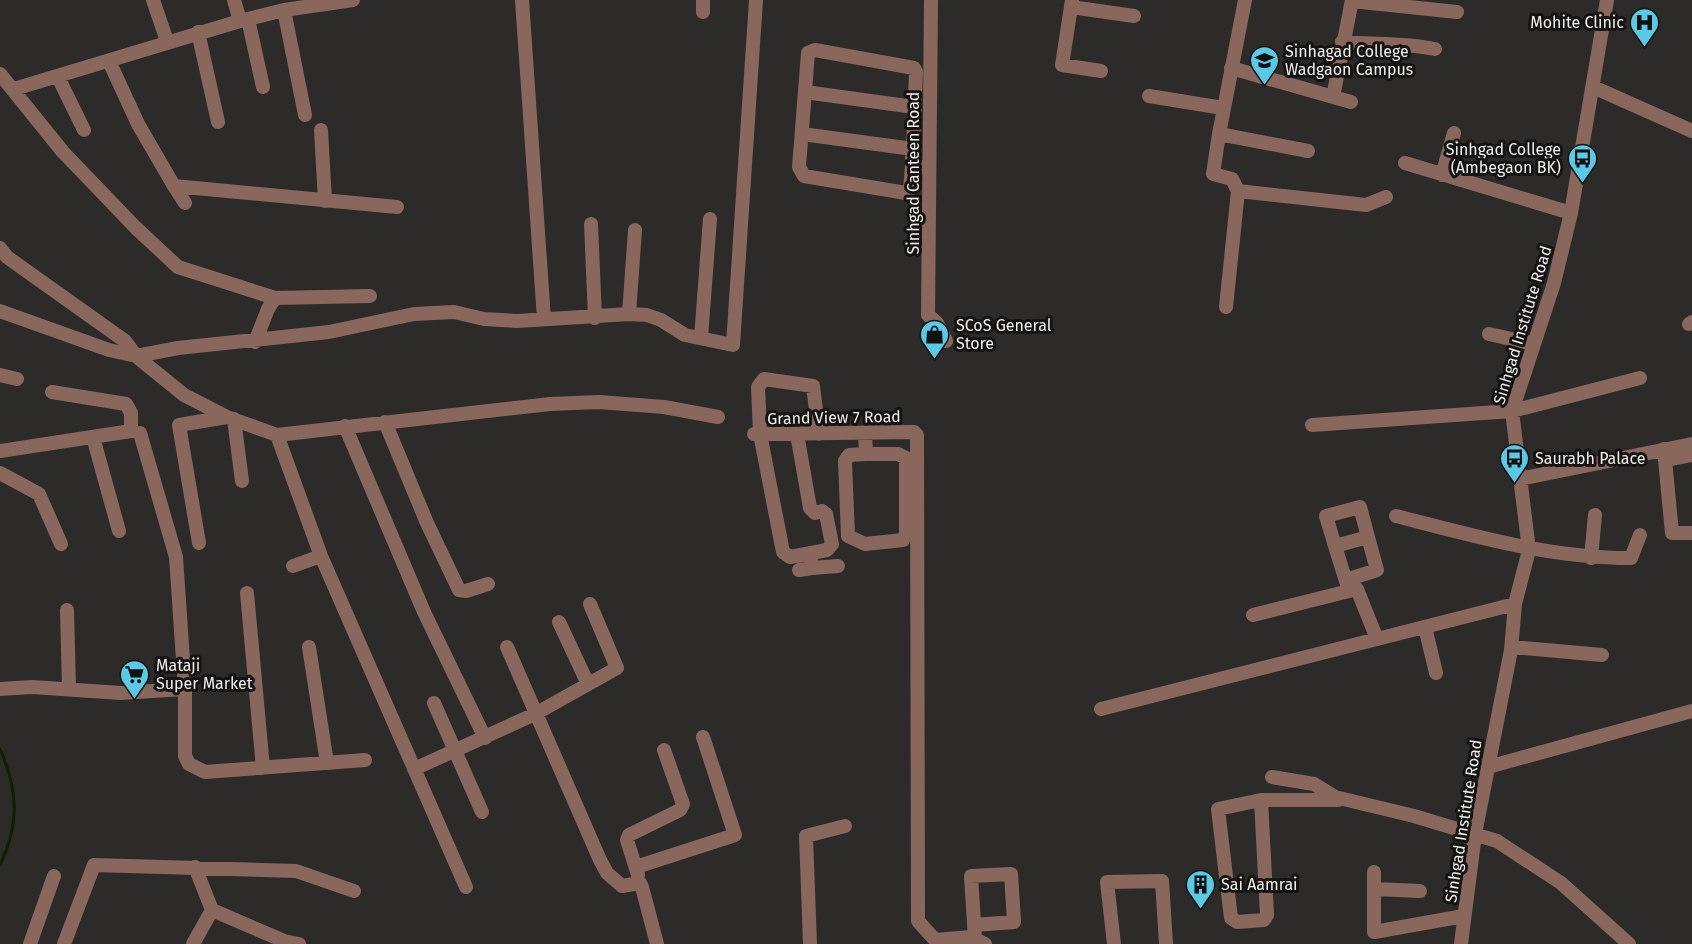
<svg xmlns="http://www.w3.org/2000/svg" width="1692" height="944" viewBox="0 0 1692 944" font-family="'Fira Sans',sans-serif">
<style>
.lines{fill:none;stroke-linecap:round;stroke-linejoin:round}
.stream{stroke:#112000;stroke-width:3}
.minor{stroke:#8a675c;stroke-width:14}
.labels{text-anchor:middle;stroke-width:6;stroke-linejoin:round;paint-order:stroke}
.poi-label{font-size:16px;fill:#f0efed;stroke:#151413;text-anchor:start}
.street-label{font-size:16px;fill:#f0efed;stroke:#151413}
</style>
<rect width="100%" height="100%" fill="#2d2b29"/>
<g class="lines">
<path class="stream" d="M0,749C18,790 20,823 0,865"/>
<path class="minor" d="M153,0L167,41
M234,0L240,21
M522,0L544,319
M703,0V12
M931,0L928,315L937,323L946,341
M1072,0L1062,65L1101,71
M1245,0L1219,134L1308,151
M1352,1L1457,12
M1071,7L1134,16
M284,10L305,115
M248,19L263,87
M198,32L218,122
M1342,42C1375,45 1402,42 1435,49
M109,61L138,124L174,186L397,207
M1231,68L1351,102
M0,74L63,152L136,228L178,267L275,298
M58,77L84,130
M1593,87L1692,131
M14,89L240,21L284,10L353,0
M805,92L914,107
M1149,96L1223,108
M1333,97L1352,0
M321,130L325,201
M802,134L913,149L912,158
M1219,134L1213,174L1232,179L1238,191L1226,307
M913,149L916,72L914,68L815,50L808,53L799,167L804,176L906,193L910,189L912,166L928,168
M1405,163L1571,213
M1442,175L1454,133
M174,186L185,203
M1238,191L1366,205L1386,197
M591,224L595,318
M0,248L7,257L125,341L136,356L178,348L329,332L414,314L454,312L484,319L517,321L629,314L647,315L661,320L685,335L733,345L756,0
M0,311L109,350L136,356L184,395L227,417L277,435L550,404L599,402L664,407L718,417
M629,314L635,230
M1689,324L1692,322
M1489,334L1534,344
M701,338L710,219
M255,342L268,309L275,298L370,296
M0,375L17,379
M234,419L242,481
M385,422L427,523L459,590L466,591L488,584
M1312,425L1512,411L1640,378
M345,426L424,612L485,738
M140,433L176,557L185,689V756L189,764L205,772L365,760
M865,433L866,454L849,455L845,461L848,536L865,544L903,540L906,533V458L898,454H866
M754,434L914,432L917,435L918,921L935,940L971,937L985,944
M797,434L810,508L815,513L822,511L826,514L832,544L827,550L790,557L783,552L760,434L758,387L764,379L813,386L819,434
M277,435L321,556L466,887
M93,437L119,531
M1664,449L1672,533H1692
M0,451L131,431V413L126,404L52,392
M1665,460L1692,455
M0,473L39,494L61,544
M1520,479L1692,444
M1396,516C1474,536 1550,558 1631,558L1640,535
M199,543L179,425L227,417
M1335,546L1326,516L1360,507L1368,537
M1591,558L1595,515
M293,566L321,556
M812,568L838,566
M799,570L812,568L810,553
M1346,580L1377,570L1368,537L1335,546L1349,591
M247,593L263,768
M67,610L69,689
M1253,615L1357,589L1377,639
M559,622L588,684
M1425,627L1436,673
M309,647L327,763
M507,647L600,860L607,873L622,886L640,883L642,887L657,944
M1512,647L1602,655
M0,689L32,687L121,693L185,689
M434,703L482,812
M1101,709L1515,604
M1488,767L1692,711
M414,769L535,714L617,668L590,604
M1272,777L1314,784L1335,797L1414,816L1497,841L1561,883L1629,944
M1261,800L1218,809L1231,918L1237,922L1264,920L1267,915L1261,800H1338
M195,867L212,910L284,941L299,944
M636,867L735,835L703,737
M1374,872V932L1464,916
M638,875L627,840L629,835L680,810L683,804L664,750
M1374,889L1420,891
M974,925L1014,922L1011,874L971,876L975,939
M30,944L54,876
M64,944L94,865L296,871L354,891
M193,944L212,910
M810,944L806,836L845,826
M1114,944L1107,882L1162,881L1166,944
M1461,944L1475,834L1511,650L1515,604L1529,550L1512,411L1554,283L1571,213L1607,0"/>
</g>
<defs>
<symbol id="hospital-pin" viewBox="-11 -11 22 30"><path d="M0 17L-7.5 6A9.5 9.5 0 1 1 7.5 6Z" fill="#5bc8e6" stroke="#151413"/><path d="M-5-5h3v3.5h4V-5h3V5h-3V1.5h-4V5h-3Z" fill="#111"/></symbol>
<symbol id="university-pin" viewBox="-11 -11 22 30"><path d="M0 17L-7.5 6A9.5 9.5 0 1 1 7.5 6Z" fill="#5bc8e6" stroke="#151413"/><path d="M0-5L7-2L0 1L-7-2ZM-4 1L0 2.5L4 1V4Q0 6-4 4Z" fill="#111"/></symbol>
<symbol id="bus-pin" viewBox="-11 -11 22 30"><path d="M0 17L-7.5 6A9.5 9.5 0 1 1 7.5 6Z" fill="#5bc8e6" stroke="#151413"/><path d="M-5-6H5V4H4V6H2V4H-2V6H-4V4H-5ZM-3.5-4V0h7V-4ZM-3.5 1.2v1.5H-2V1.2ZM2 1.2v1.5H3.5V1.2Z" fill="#111"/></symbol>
<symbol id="shop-pin" viewBox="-11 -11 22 30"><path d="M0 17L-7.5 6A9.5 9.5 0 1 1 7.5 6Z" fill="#5bc8e6" stroke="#151413"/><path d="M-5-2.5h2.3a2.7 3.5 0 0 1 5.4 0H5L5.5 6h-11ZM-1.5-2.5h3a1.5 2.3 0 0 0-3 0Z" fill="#111"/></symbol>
<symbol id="supermarket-pin" viewBox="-11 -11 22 30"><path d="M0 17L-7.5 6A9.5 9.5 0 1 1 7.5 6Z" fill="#5bc8e6" stroke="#151413"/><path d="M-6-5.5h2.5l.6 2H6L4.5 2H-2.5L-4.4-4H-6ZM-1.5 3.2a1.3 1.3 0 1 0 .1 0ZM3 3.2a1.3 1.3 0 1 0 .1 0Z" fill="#111"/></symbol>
<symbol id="building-pin" viewBox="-11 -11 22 30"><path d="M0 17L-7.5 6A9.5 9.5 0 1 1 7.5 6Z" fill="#5bc8e6" stroke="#151413"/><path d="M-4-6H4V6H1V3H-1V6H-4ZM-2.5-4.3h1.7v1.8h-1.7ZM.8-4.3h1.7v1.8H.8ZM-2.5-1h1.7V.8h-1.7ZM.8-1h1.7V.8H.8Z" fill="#111"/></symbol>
</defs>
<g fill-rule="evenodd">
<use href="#hospital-pin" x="1628" y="6" width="33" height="45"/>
<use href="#university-pin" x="1248" y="44" width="33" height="45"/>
<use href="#bus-pin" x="1566" y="142" width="33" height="45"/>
<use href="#shop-pin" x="918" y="318" width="33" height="45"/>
<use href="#bus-pin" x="1498" y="442" width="33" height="45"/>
<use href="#supermarket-pin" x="118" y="658" width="33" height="45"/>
<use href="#building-pin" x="1184" y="868" width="33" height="45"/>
</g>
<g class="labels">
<g class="poi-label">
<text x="1624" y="28" text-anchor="end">Mohite Clinic</text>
<text x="1285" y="57">Sinhagad College<tspan x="1285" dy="18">Wadgaon Campus</tspan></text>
<text x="1561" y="155" text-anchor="end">Sinhgad College<tspan x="1561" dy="18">(Ambegaon BK)</tspan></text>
<text x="956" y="331">SCoS General<tspan x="956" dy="18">Store</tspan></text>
<text x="1535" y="464">Saurabh Palace</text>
<text x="156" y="671">Mataji<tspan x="156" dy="18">Super Market</tspan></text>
<text x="1221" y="890">Sai Aamrai</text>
</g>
<g class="street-label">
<text transform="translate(913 173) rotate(-90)" y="6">Sinhgad Canteen Road</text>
<text transform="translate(1522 325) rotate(-73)" y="6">Sinhgad Institute Road</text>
<text transform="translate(834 417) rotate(-1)" y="6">Grand View 7 Road</text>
<text transform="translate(1463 821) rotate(-81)" y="6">Sinhgad Institute Road</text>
</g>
</g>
</svg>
